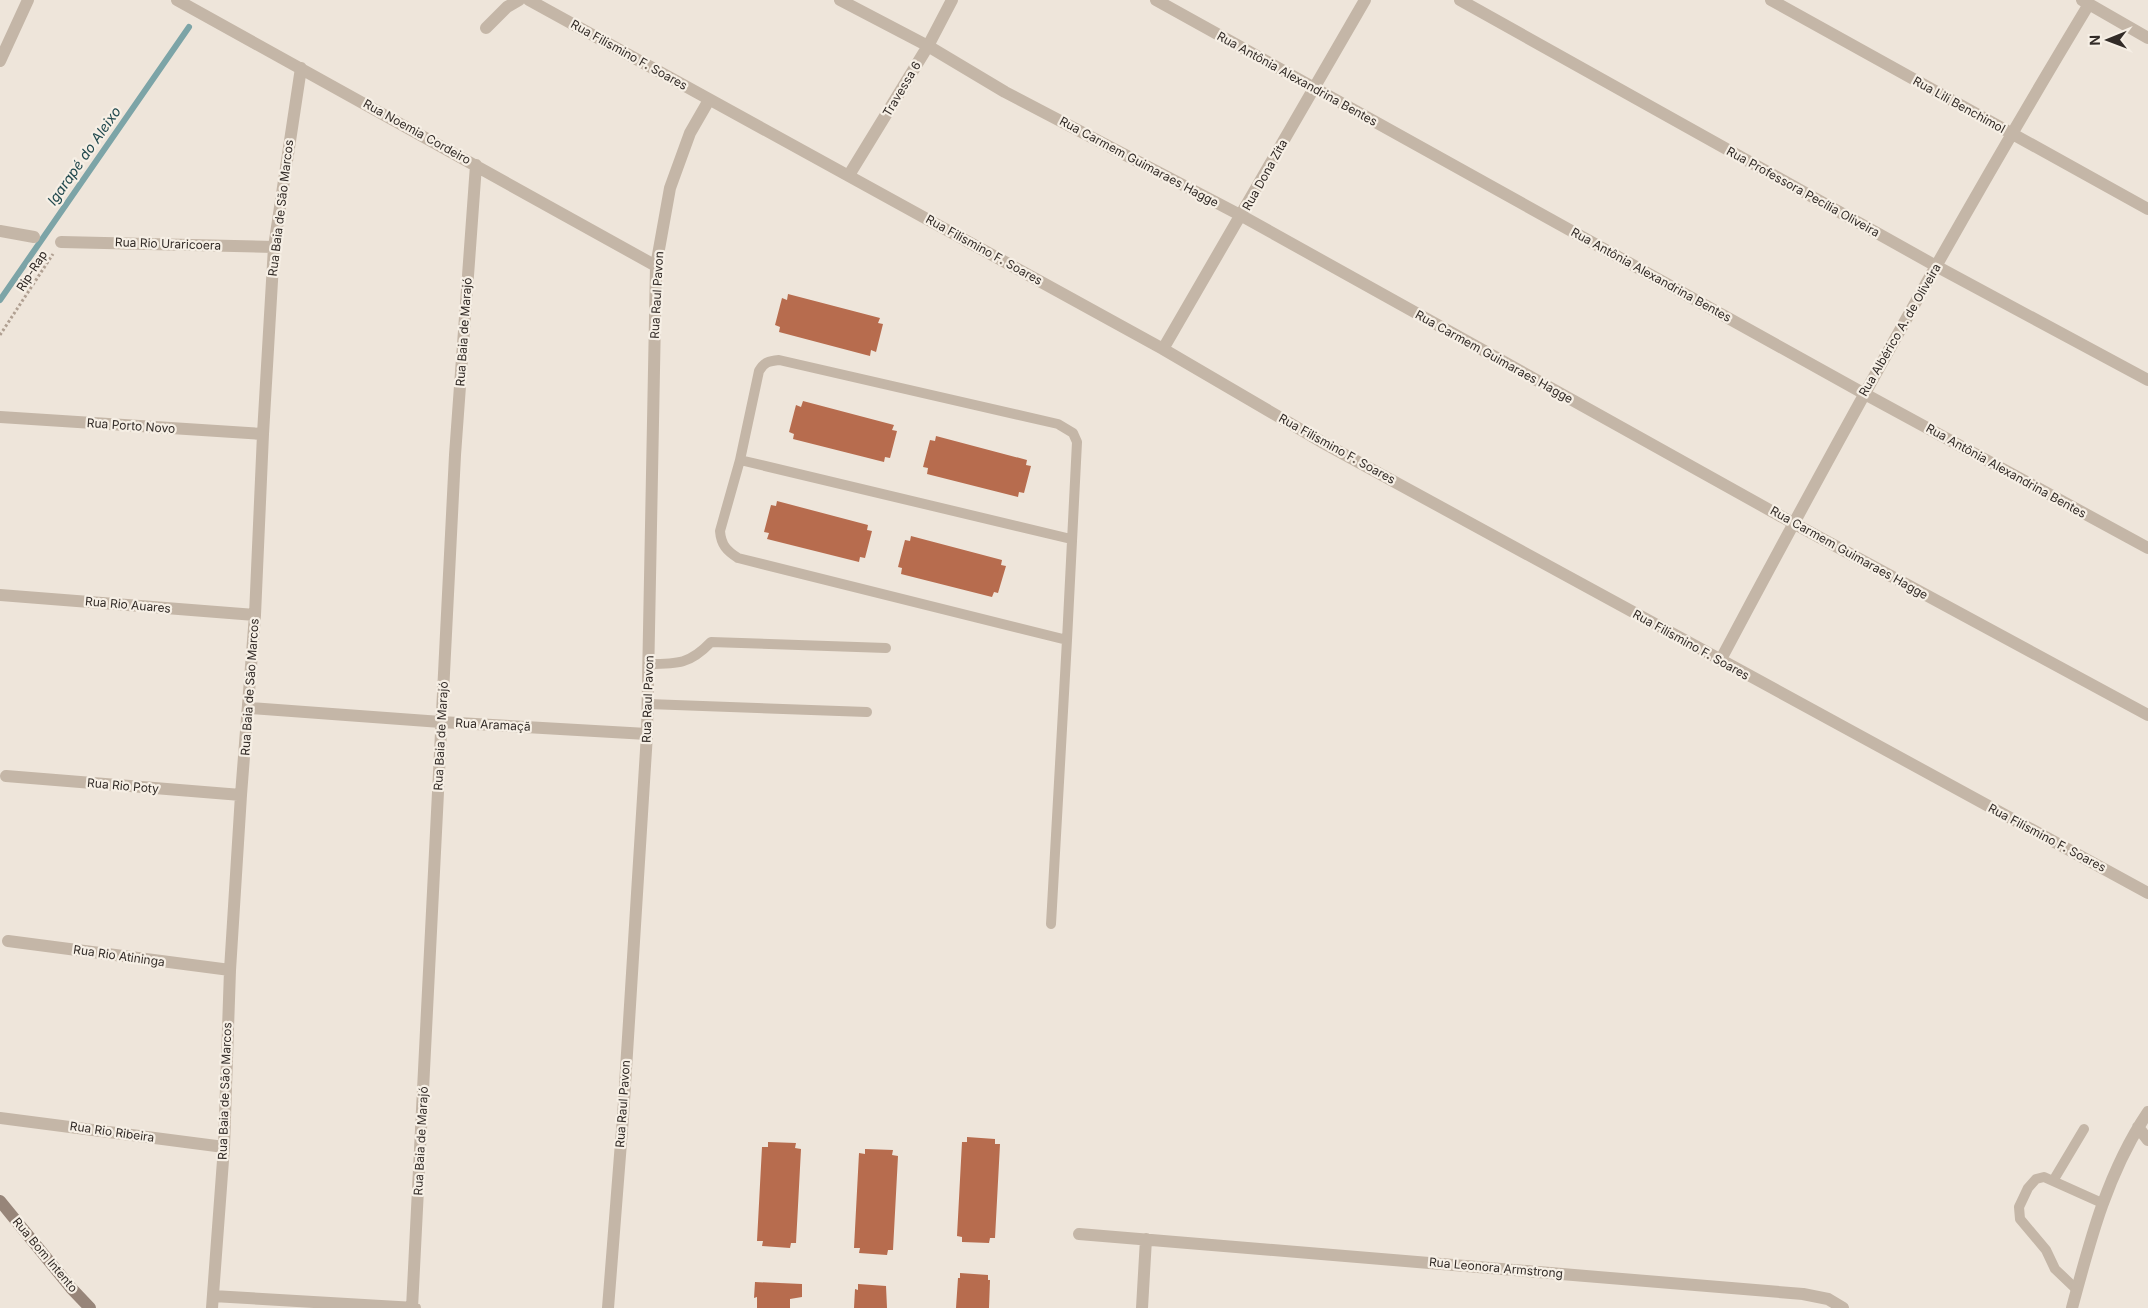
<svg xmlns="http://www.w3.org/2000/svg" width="2148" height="1308" viewBox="0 0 2148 1308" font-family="Inter,sans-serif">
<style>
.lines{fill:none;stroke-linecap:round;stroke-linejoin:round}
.stream{stroke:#7ca4a7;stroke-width:6}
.building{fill:#b76c4e}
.path{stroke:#b0a092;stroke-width:3;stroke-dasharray:2.5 2.5;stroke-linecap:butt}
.lane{stroke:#c4b6a7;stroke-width:10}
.street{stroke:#c4b6a7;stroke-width:12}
.secondary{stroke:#978579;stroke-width:12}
.labels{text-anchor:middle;stroke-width:4.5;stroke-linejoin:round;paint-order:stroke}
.street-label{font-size:12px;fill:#322b27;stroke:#f6efe5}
.water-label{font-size:14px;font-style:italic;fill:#21494e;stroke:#f6efe5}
</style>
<rect width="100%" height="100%" fill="#eee5da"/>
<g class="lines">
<path class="stream" d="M0,300L189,27"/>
</g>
<path class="building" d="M788,294L880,318L878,323L883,324L876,352L871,350L870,356L779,332L780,327L775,325L782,298L787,300Z
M803,401L894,425L892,430L897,431L890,458L885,457L884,462L793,439L794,434L789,432L796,405L801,407Z
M936,436L1027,460L1026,465L1031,466L1024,493L1019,492L1018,497L927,474L928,468L923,467L930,440L935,441Z
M777,501L868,525L867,530L872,531L865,558L860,557L859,562L767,539L769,533L764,532L771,505L776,506Z
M911,536L1002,560L1001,565L1006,566L998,593L994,592L992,597L901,574L902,568L898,567L905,540L910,541Z
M967,1137L995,1139V1144H1000L995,1238H990L989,1243L962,1242V1237L957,1236L962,1142H967Z
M768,1142L796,1143L795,1148L801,1149L796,1243H791L790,1248L762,1246L763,1241H757L762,1147H768Z
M865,1149L893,1150L892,1155L898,1156L893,1250H888L887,1255L859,1253L860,1248H854L859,1153L865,1154Z
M960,1273L988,1275V1280H990L989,1308H956L958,1278H960Z
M755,1282L802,1284V1297L790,1299V1308H757V1297L754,1298Z
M858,1284L886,1286L887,1308H854L855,1289L858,1290Z"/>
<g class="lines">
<path class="path" d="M0,335L53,254"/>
<path class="lane" d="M740,460L1071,539
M649,664C678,664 690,664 711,642L886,648
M648,704L867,712
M1051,924L1067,640L738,558C727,551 721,545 720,531L740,460L759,371C764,362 769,361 779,360L1058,424L1073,433L1077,442L1067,640
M2053,1181L2084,1129
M2077,1290L2055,1269L2046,1250L2020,1219L2019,1207L2028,1188L2036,1179L2044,1177L2102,1203"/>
<path class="street" d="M177,0L656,266
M529,0L1163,349L1327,445L2148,893
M840,0L928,46L1005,92L1242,216L1793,523L2148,715
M1156,0L1863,393L2148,548
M1460,0L1936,266L2148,380
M1771,0L2148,209
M2082,0L2148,38
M486,28L507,7L519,0
M0,61L28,0
M849,175L928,46L952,0
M0,231L34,237
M61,242L274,247
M1163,349L1365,0
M0,417L263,434
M0,595L255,615
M1720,661C1838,439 1959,219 2089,4
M250,708L441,722L647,734
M6,776L241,795
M8,941L230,970
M0,1118L224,1147
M2138,1127L2148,1140
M1079,1234L1803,1294L1828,1299L1843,1308
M213,1296L415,1308
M212,1308L224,1147L230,970L241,795L255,615L263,434L274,247L301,68
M412,1308L455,455L476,165
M608,1308L623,1117L647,734L656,266L670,188L690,133L709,100
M1142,1308L1146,1239
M2072,1308C2090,1240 2108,1171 2148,1112"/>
<path class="secondary" d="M0,1201L71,1288L90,1308"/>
</g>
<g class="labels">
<g class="street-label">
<text transform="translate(629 55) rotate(29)" y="4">Rua Filismino F. Soares</text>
<text transform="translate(1297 79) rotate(29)" y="4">Rua Antônia Alexandrina Bentes</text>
<text transform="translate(902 89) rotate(-59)" y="4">Travessa 6</text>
<text transform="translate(1959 105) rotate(29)" y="4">Rua Lili Benchimol</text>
<text transform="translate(417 132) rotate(29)" y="4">Rua Noemia Cordeiro</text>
<text transform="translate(1139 162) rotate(28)" y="4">Rua Carmem Guimaraes Hagge</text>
<text transform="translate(1265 175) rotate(-61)" y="4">Rua Dona Zita</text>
<text transform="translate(1803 192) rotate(29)" y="4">Rua Professora Pecília Oliveira</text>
<text transform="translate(281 208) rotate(-83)" y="4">Rua Baia de São Marcos</text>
<text transform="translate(168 244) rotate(2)" y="4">Rua Rio Uraricoera</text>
<text transform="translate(984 250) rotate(29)" y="4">Rua Filismino F. Soares</text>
<text transform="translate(32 271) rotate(-57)" y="4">Rip-Rap</text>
<text transform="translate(1651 275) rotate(29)" y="4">Rua Antônia Alexandrina Bentes</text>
<text transform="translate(657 295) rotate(-87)" y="4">Rua Raul Pavon</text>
<text transform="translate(1900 330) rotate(-60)" y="4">Rua Albérico A. de Oliveira</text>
<text transform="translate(464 332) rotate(-86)" y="4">Rua Baia de Marajó</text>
<text transform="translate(1494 357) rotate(29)" y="4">Rua Carmem Guimaraes Hagge</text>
<text transform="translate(131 426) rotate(4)" y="4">Rua Porto Novo</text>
<text transform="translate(1337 449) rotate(29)" y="4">Rua Filismino F. Soares</text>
<text transform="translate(2006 471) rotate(29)" y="4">Rua Antônia Alexandrina Bentes</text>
<text transform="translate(1849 553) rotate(29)" y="4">Rua Carmem Guimaraes Hagge</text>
<text transform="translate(128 605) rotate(5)" y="4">Rua Rio Auares</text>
<text transform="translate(1691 645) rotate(29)" y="4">Rua Filismino F. Soares</text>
<text transform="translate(250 687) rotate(-86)" y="4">Rua Baia de São Marcos</text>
<text transform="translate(648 699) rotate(-88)" y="4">Rua Raul Pavon</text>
<text transform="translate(493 725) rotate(3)" y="4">Rua Aramaçã</text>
<text transform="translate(441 736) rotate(-87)" y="4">Rua Baia de Marajó</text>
<text transform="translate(123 786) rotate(5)" y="4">Rua Rio Poty</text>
<text transform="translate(2047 838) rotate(28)" y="4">Rua Filismino F. Soares</text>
<text transform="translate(119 956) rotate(8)" y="4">Rua Rio Atininga</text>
<text transform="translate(225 1091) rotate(-88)" y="4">Rua Baia de São Marcos</text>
<text transform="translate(623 1104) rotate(-86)" y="4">Rua Raul Pavon</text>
<text transform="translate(112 1132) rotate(8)" y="4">Rua Rio Ribeira</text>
<text transform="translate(421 1141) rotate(-87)" y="4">Rua Baia de Marajó</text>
<text transform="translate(45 1255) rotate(50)" y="4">Rua Bom Intento</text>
<text transform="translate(1496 1268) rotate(5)" y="4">Rua Leonora Armstrong</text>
</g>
<g class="water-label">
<text transform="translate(84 156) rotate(-55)" y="5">Igarapé do Aleixo</text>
</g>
</g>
<g transform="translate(2108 40) rotate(269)" stroke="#f6efe5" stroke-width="4" paint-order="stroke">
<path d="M0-4L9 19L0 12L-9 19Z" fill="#322b27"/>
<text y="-8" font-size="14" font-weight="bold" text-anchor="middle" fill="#322b27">N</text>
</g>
</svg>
